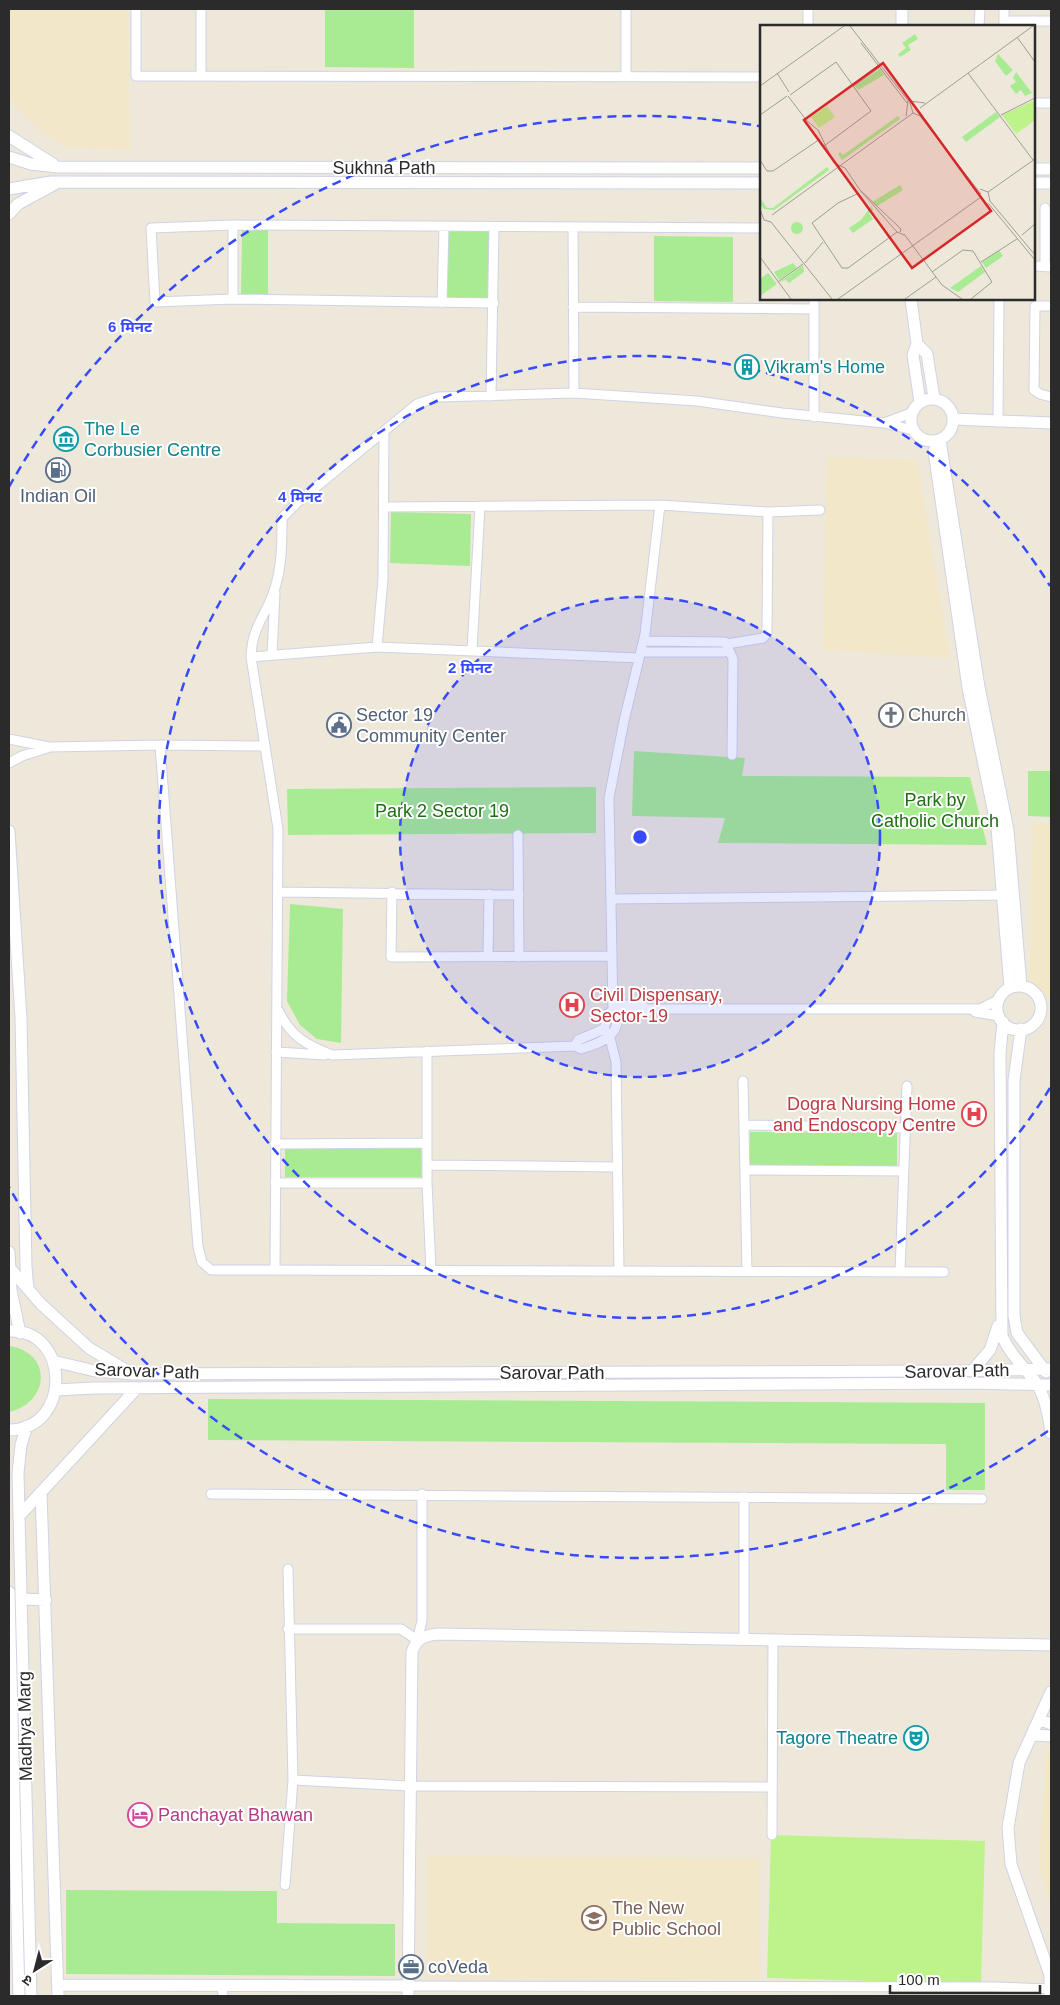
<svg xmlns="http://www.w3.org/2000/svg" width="1060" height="2005" viewBox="0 0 1060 2005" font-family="Helvetica,'Noto Sans Devanagari',sans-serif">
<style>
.education{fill:#f2e8c9}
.green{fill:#a8eb92}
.pitch{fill:#bef38c}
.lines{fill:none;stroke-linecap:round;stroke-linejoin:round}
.street-casing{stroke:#d0d2e5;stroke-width:11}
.secondary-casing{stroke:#d0d2e5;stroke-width:13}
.street{stroke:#fff;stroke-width:9}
.secondary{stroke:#fff;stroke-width:11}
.ring{fill:none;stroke:#384aff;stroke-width:2.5;stroke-dasharray:9 6}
.labels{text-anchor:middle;stroke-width:4;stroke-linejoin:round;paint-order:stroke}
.street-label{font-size:18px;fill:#2b2b2b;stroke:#fff}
.culture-label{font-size:18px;fill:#0d838f;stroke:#fff;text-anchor:start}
.service-label{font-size:18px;fill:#4e5e75;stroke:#fff;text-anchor:start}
.worship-label{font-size:18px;fill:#5b616d;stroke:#fff;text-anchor:start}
.park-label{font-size:18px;fill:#1d7012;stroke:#fff}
.health-label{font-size:18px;fill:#be3a42;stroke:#fff;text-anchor:start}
.hotel-label{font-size:18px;fill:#b23c85;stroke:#fff;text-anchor:start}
.education-label{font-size:18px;fill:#785e54;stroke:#fff;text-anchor:start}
.inset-road{fill:none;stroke:#a09c95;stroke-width:1}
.view{fill:#d62828;fill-opacity:0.15;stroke:#d62828;stroke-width:2.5}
.inset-edge{fill:none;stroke:#2b2b2b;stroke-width:2.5}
.centre{fill:#384aff;stroke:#fff;stroke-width:2.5}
.ring-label{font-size:15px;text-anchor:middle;font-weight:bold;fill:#384aff;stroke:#fff;stroke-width:4;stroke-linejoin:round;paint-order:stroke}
</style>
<rect width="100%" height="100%" fill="#eee8db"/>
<path class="education" d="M9,9H128L130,149L68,148L45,134L10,100Z
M827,457L917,460L950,658L823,650Z
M1032,823L1051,824V997H1044L1029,984Z
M1046,1751H1051V1911L1039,1864Z
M427,1856L760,1858V1980L427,1978Z"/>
<path class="green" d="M325,9H414V68L325,67Z
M242,230H268V294H241Z
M448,230H490L488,299L447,298Z
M654,236L733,237V302L654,301Z
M391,512L471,514L470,566L390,563Z
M634,751L745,758L742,776L970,777L987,845L718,843L725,818L632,816Z
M1028,771H1051V817L1028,816Z
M596,787V833L288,835L287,789Z
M290,904L343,909L341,1043L317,1039L300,1025L287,1001Z
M750,1132L897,1133V1167L750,1166Z
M421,1148L422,1177H285V1149Z
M9,1346C52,1352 51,1402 9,1412Z
M208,1399L985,1403V1490H946V1444L208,1440Z
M66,1890L277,1891V1923L395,1924V1976L66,1974Z"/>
<path class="pitch" d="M771,1835L985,1841L981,1984L767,1978Z"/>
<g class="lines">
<defs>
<path id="street" d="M136,9V76L761,77
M626,9V76
M808,9V26
M1004,9V26
M1004,21H1051
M979,26L980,9
M201,76V9
M1034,103H1051
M233,225V299
M573,227L574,393
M1034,266L1051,267
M1045,266V208
M814,299V417
M442,303L444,226
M494,303L233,299L155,302L151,228L233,225L761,228
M1051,306H1035L1034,390L1040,394L1051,397
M573,307L814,309
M491,396L494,227
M887,422L911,413
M998,422L999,299
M385,507L660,505L768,512L820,510
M727,644L763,638L767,633L768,512
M377,647L383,579L384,431
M728,648L733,659L732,755
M472,650L480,506
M641,652H724L728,648L725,642L644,641
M272,655L275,593
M251,657L377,647L639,658
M9,739L49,747L160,745L265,746
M160,745L198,1247L202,1262L211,1270L944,1272
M9,763L22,756L47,748
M518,835L519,957
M278,892L519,895
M392,892L391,957L612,956
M611,899L1008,895
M488,957L489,894
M616,1008L623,1013L642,1014L646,1009
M619,1009L622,1005H642L646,1009H980L998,1000
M278,1010C291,1037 305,1044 332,1055L575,1046L581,1049C598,1044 627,1034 613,1010L609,798L624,721L645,634L660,505
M975,1012L999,1016
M604,1029L610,1038L616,1062L619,1271
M575,1046L578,1040L604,1029L609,1013L613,1010
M427,1051V1143
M276,1052L325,1055
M743,1081L747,1271
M744,1125L905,1128
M427,1165L617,1167
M745,1170L904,1171
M275,1183H427V1143L275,1144
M427,1183L431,1270
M275,1269L278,829L251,657C252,625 267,615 275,588C282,565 282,542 282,518L299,501L417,404L438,397L574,393L697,401L782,413L884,423L913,430
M900,1272L907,1086
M211,1494L982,1499
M744,1497V1640
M288,1629H401L417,1640L422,1621V1494
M293,1780L409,1786L772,1787
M772,1835L773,1640
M285,1885L293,1780L288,1569
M222,1985L223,1996
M408,1986L994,1987L1050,1989"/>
<path id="secondary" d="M902,26V9
M9,136L53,164
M9,157L31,164L58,167L761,168
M1034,169H1051
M1034,183H1051
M9,189L51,182L761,183
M9,214L18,204L55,184
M911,299L917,344L913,355L920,402
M917,344L927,354L934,398
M911 420a21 21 0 1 1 42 0a21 21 0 1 1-42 0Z
M954,419L1051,423
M940,440L979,687L1008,830L1021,986
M934,451L968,688L997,828L1010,988
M9,831L21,1018L26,1267L28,1289
M997 1008a22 22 0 1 1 44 0a22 22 0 1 1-44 0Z
M1003,1022L1000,1053L1002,1336C1012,1358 1025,1367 1037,1384C1046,1399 1049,1417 1051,1433
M1021,1029L1014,1080V1316L1017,1333L1046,1372
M9,1252L11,1290L20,1333
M9,1267L41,1304L89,1348L129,1372
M9,1331C70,1328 73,1429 9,1430
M53,1361L95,1371L133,1374L946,1371L1051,1369
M972,1371L990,1350L998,1326
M56,1390L94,1388L974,1383L1051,1385
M27,1426L21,1445L18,1473L31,1996
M41,1492L58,1996
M21,1514L137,1388
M9,1592L19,1996
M22,1599L46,1600
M1039,1719L1051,1724
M1032,1735L1051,1736
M58,1985L408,1986
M408,1996L412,1652C416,1639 423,1636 437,1634L1051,1645
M1050,1996V1975L1011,1864L1008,1828L1019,1763L1051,1692"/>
</defs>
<use href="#street" class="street-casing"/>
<use href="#secondary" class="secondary-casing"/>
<use href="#street" class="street"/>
<use href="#secondary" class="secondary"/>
</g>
<circle cx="640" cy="837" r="240" fill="#384aff" fill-opacity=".12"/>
<g class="ring">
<circle cx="640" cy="837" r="240"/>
<path d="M1050 1088A481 481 0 1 1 1050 586"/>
<path d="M1048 1431A721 721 0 0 1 9 1187M9 487A721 721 0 0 1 759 126"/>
</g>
<defs>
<symbol id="building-ring" viewBox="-11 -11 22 22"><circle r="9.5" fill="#fff" stroke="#0f9aa8" stroke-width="1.5"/><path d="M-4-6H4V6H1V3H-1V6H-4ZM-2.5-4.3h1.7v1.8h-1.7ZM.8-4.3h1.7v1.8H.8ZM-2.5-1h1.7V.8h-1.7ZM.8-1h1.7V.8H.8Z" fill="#0f9aa8"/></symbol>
<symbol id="museum-ring" viewBox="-11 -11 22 22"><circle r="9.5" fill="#fff" stroke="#0f9aa8" stroke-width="1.5"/><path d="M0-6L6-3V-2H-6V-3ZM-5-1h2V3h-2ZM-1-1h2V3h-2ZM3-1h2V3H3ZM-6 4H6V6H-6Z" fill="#0f9aa8"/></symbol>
<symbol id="fuel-ring" viewBox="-11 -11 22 22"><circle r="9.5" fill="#fff" stroke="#5c6f8a" stroke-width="1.5"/><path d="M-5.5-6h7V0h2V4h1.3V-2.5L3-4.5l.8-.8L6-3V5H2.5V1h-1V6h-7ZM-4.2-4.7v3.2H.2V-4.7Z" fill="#5c6f8a"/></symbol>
<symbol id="church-ring" viewBox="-11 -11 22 22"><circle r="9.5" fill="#fff" stroke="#6b7280" stroke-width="1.5"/><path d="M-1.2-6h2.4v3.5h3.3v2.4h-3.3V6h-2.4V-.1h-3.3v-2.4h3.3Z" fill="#6b7280"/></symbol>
<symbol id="civic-ring" viewBox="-11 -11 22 22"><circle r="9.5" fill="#fff" stroke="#5c6f8a" stroke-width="1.5"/><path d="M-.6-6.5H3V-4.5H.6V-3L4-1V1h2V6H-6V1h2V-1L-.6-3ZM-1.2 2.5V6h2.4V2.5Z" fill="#5c6f8a"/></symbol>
<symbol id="hospital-ring" viewBox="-11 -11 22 22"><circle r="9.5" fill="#fff" stroke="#e0444e" stroke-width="1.5"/><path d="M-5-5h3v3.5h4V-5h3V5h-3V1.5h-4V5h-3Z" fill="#e0444e"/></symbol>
<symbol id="theatre-ring" viewBox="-11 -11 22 22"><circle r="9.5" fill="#fff" stroke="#0f9aa8" stroke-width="1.5"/><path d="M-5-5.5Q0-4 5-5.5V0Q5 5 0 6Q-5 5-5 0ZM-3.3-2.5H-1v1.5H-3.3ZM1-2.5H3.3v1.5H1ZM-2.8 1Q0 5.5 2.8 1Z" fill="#0f9aa8"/></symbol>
<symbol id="hotel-ring" viewBox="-11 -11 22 22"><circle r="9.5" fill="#fff" stroke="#d1479c" stroke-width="1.5"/><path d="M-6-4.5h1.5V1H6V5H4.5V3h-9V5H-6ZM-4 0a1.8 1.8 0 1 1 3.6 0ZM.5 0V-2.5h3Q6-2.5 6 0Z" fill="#d1479c"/></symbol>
<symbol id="school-ring" viewBox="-11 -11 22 22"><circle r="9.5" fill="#fff" stroke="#8d6e63" stroke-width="1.5"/><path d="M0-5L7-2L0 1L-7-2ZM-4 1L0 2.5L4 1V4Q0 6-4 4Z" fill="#8d6e63"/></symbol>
<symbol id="office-ring" viewBox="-11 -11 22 22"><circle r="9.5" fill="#fff" stroke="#5c6f8a" stroke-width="1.5"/><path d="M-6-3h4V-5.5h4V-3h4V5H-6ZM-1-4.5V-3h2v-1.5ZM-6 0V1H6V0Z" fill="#5c6f8a"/></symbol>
</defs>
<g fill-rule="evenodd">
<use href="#building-ring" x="733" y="353" width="28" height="28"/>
<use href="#museum-ring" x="52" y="425" width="28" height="28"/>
<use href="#fuel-ring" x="44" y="456" width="28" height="28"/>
<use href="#church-ring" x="877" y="701" width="28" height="28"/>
<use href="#civic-ring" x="325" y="711" width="28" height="28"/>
<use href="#hospital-ring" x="558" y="991" width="28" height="28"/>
<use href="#hospital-ring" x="960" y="1100" width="28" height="28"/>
<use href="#theatre-ring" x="902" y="1724" width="28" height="28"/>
<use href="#hotel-ring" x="126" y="1801" width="28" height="28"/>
<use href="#school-ring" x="580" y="1904" width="28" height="28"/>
<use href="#office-ring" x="397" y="1953" width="28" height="28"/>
</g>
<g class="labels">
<g class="street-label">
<text x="384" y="174">Sukhna Path</text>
<text transform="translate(147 1371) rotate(2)" y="6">Sarovar Path</text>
<text transform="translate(957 1371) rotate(-1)" y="6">Sarovar Path</text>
<text x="552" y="1379">Sarovar Path</text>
<text transform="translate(25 1726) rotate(-91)" y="6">Madhya Marg</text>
</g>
<g class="culture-label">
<text x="764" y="373">Vikram's Home</text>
<text x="84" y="435">The Le<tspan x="84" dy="21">Corbusier Centre</tspan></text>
<text x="898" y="1744" text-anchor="end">Tagore Theatre</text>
</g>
<g class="service-label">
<text x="58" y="502" text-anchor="middle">Indian Oil</text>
<text x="356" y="721">Sector 19<tspan x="356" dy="21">Community Center</tspan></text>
<text x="428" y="1973">coVeda</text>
</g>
<g class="worship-label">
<text x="908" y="721">Church</text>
</g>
<g class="park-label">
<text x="935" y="806">Park by<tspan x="935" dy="21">Catholic Church</tspan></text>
<text x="442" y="817">Park 2 Sector 19</text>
</g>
<g class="health-label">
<text x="590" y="1001">Civil Dispensary,<tspan x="590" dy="21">Sector-19</tspan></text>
<text x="956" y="1110" text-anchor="end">Dogra Nursing Home<tspan x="956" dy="21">and Endoscopy Centre</tspan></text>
</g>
<g class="hotel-label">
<text x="158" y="1821">Panchayat Bhawan</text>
</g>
<g class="education-label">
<text x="612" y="1914">The New<tspan x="612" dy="21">Public School</tspan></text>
</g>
</g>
<g transform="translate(760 25)">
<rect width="275" height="275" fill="#eee8db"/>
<path d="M155,9L158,14L148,20L151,25L140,32L138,29L146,23L142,18ZM238,29L253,45L246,51L235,36ZM120,44L124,50L98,65L95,61ZM256,47L272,68L265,71L261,65L256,69L250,61L256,57L253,53ZM236,87L240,92L206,117L202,112ZM138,91L140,94L82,135L78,129L80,127L83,130ZM67,142L69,145L14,185L4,184L0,179V173L7,183H13ZM140,160L143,165L135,170L117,181L112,177ZM111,181L113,185L109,188L113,194L93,208L89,203L101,195ZM31 203a6 6 0 1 1 12 0a6 6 0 1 1-12 0ZM239,225L243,231L226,243L222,237ZM33,238L37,243L19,255L14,247ZM43,240L44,247L29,258L26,255L20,257ZM221,241L225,247L198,267L190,263ZM8,248L17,259L0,271V254Z" fill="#a8eb92"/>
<path d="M275,75V95L256,109L242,90ZM67,81L75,92L59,103L51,92Z" fill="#bef38c"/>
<path class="inset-road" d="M90,1L150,78L153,88L160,91L221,169M257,12L275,37M101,18L147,78M17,48L29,67M208,48L273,135M0,61L84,1M94,61L120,42M30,70L76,37L111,86L64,121M28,71L47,96L58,105L74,138L85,143L100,165M150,76L165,78M160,83L273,1M0,90L27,71M241,90L275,73M146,91L148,76M0,135L7,146H13L60,114M220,164L228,167L230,176L275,230M228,167L275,134M99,168L78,178L52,198L82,243H88L137,207M228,178L275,235M0,184L4,195L11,197L72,274M12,190L153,88M140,207L141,204L100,165L137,207L144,210M144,209L182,260L202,274M262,210L275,199M0,232L31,274M221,237L257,214M45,238L63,217M172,247L203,225L213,226L232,257L211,274M18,257L43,239M78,274L221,172M145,274L176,252"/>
<path class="view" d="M123,38L231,186L152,243L44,95Z"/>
<rect width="275" height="275" class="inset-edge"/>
</g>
<circle cx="640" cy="837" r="8" class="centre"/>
<g class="ring-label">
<text x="130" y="332">6 मिनट</text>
<text x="300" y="502">4 मिनट</text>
<text x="470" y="673">2 मिनट</text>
</g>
<rect width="1060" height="2005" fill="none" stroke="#2b2b2b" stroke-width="20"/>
<g transform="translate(35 1970) rotate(216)" stroke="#ffffff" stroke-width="4" paint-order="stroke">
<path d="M0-4L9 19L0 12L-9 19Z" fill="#2b2b2b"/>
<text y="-8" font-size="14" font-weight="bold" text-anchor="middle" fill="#2b2b2b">उ</text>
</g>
<path d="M890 1985v8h150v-8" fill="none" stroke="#2b2b2b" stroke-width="2.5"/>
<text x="898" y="1985" font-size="15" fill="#2b2b2b" stroke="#ffffff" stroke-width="4" paint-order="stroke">100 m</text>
</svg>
